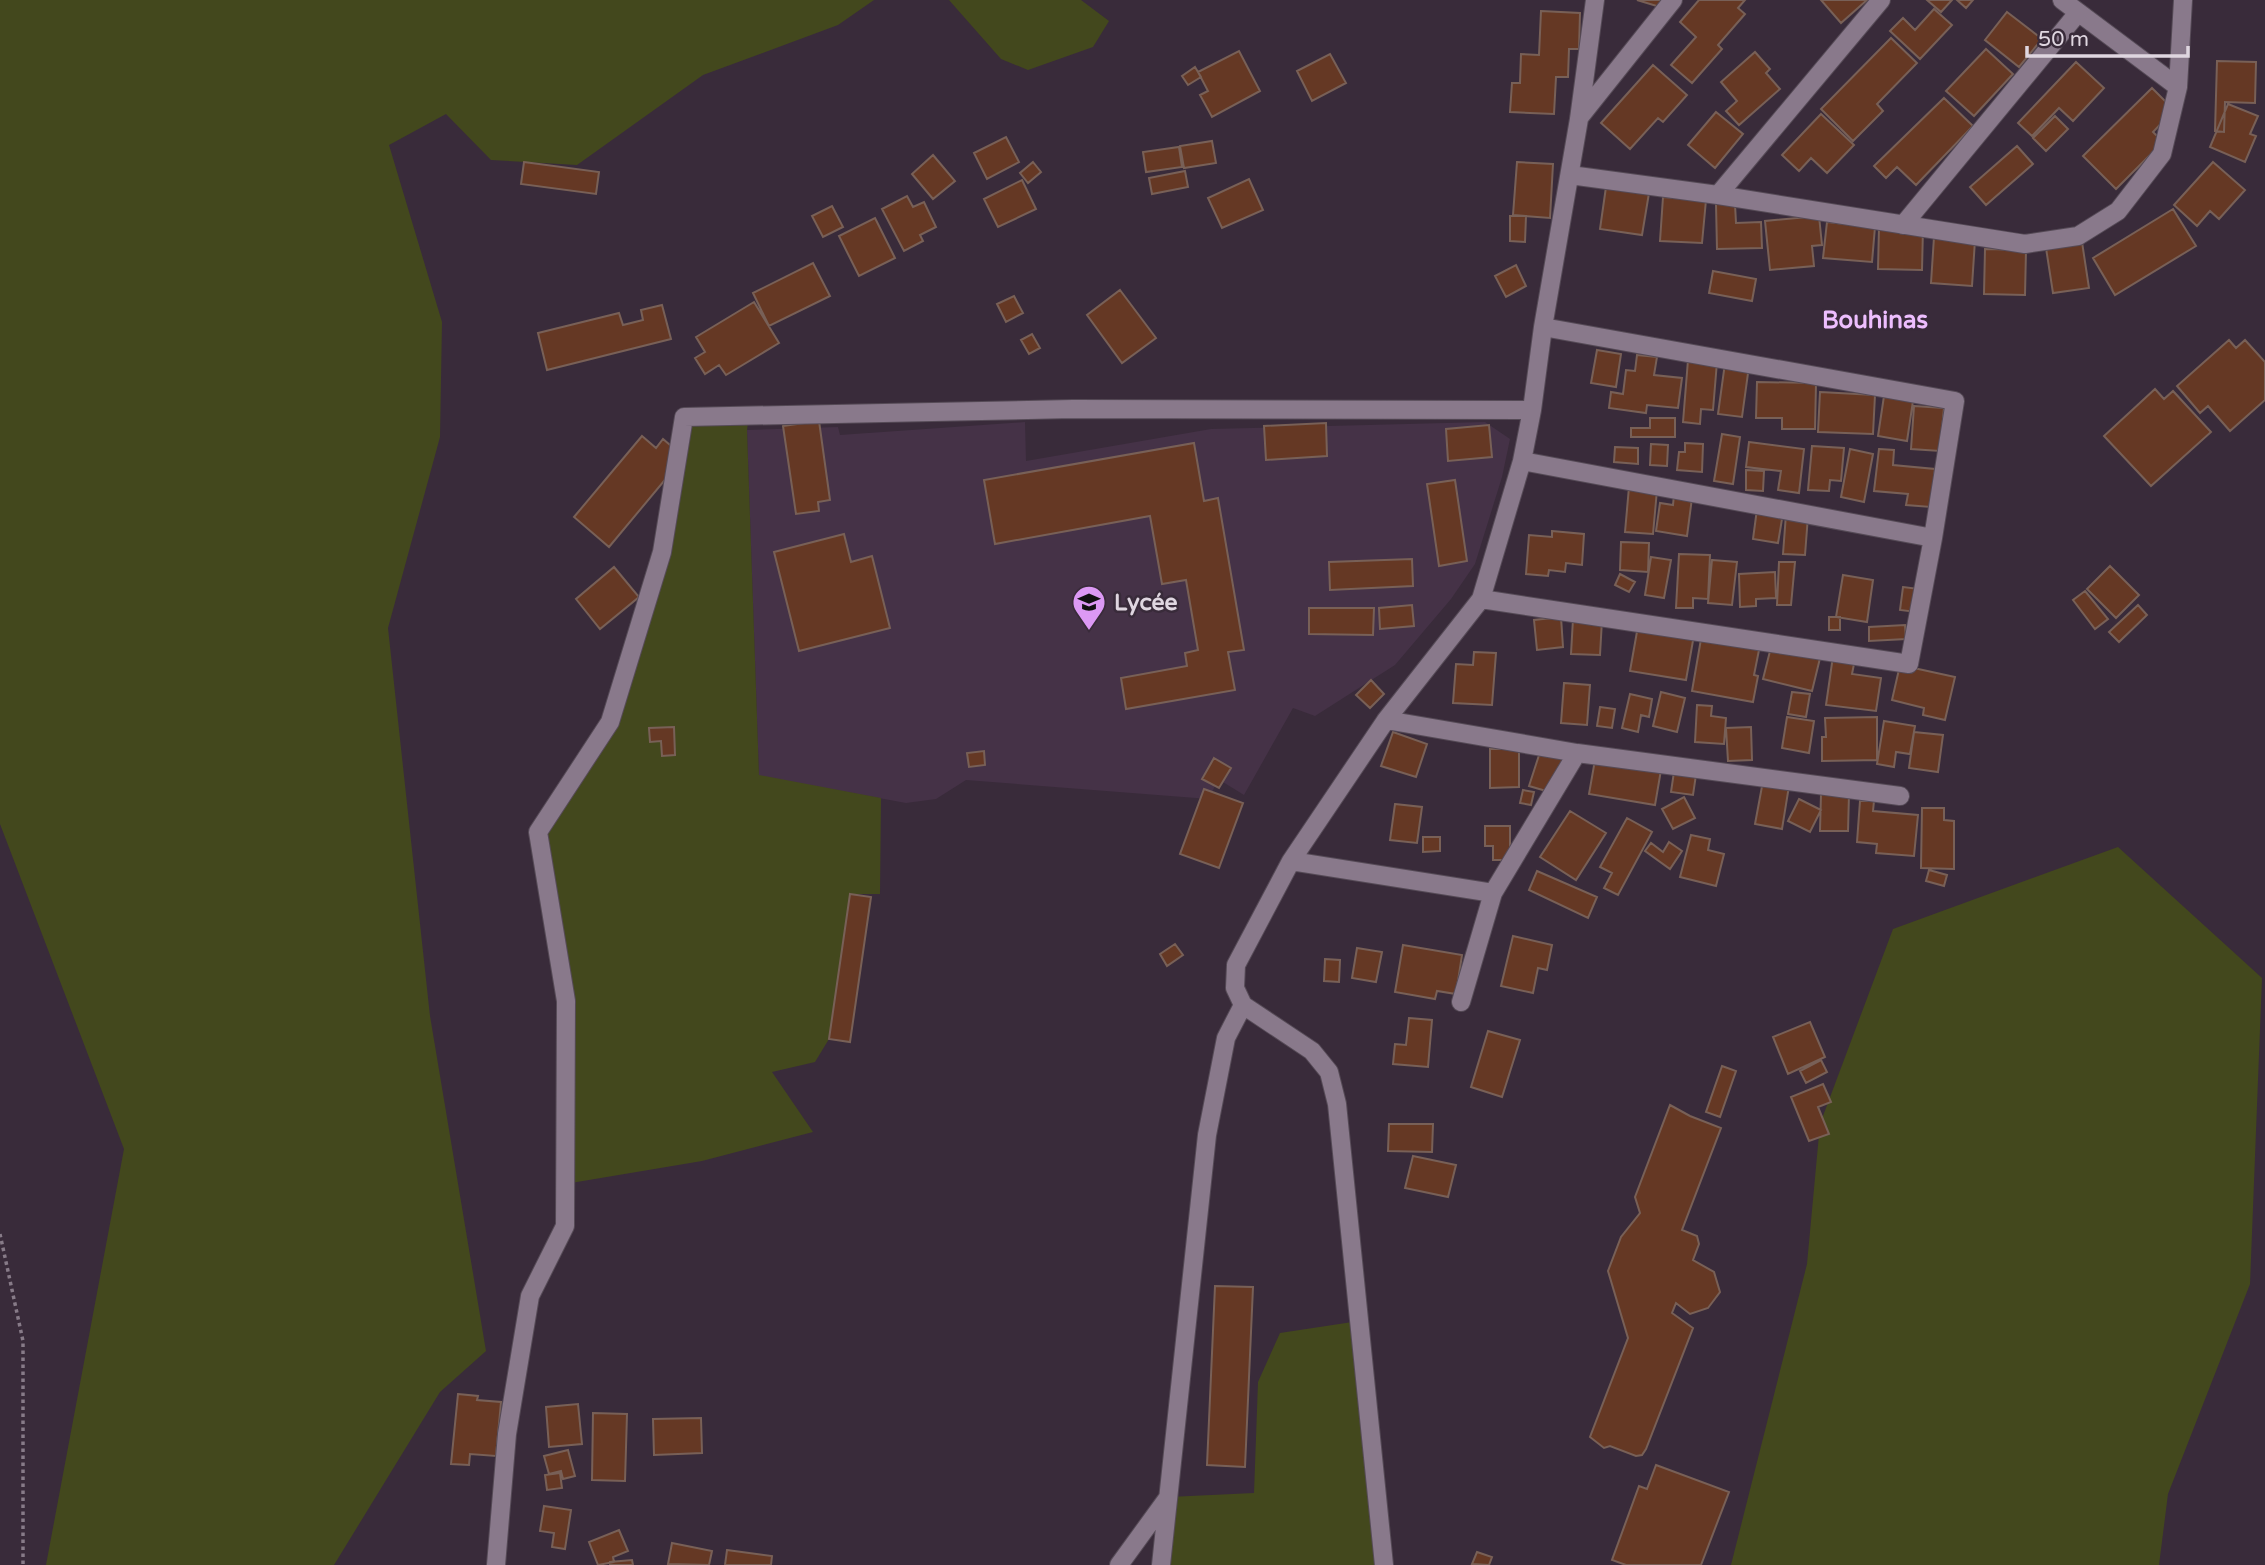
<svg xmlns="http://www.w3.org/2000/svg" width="2265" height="1565" viewBox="0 0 2265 1565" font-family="'Varela Round',sans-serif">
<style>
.built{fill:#453247}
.green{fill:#43481d}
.building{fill:#653824;stroke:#786057;stroke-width:2}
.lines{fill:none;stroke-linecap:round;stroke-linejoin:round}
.minor-casing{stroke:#554a56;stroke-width:20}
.path{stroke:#877b88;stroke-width:3.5;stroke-dasharray:3.5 3.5;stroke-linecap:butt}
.minor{stroke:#89798b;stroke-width:18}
.labels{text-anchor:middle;stroke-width:5;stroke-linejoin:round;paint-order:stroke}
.poi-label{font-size:23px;font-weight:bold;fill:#dfd6e0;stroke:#392b3a;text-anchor:start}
.neighbourhood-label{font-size:24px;font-weight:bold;fill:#edbefe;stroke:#392b3a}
</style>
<rect width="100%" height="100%" fill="#392b3a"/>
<path class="built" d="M1025,422L1026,461L1211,429L1485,422L1510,439L1502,477L1475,564L1451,599L1395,665L1315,716L1293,708L1244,795L1218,779L1209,799L966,780L936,799L906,803L759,776L747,430L838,427L840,435Z"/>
<path class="green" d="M0,0H874L838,25L703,75L577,165L491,160L446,114L389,145L442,322L440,437L388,628L430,1016L486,1351L440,1392L334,1565H46L124,1149L0,824Z
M949,0H1081L1109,21L1093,47L1028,70L1001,59Z
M749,415L747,430L759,775L881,798L880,894H850L829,1039L815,1062L772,1072L813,1132L702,1161L565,1184L566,1001L538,832L610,722L662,552L684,417Z
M2118,847L2262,978L2250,1284L2168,1494L2159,1565H1731L1807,1264L1820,1124L1893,929Z
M1359,1321L1384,1565H1161L1169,1497L1254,1493L1258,1382L1280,1333Z"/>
<path class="building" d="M1637,0H1662L1660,7Z
M1699,0H1745L1738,8L1745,14L1718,45L1722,49L1692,83L1671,65L1696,37L1680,22Z
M1821,0H1867L1841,23Z
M1927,0H1952L1941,12Z
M1957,0H1973L1966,8Z
M1934,9L1952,25L1920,59L1890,31L1903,18L1915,30Z
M1541,11L1580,13L1579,49H1569L1568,77H1556L1554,114L1510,112L1512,83H1520L1521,54L1539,55Z
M2007,12L2042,39L2019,67L1985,40Z
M1891,38L1917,63L1877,104L1883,111L1853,141L1821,109Z
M1986,49L2013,74L1974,116L1946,91Z
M1239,51L1260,91L1212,117L1200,95L1208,91L1198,72Z
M1755,52L1770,69L1766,73L1780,89L1739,125L1726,111L1737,101L1721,82Z
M1330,54L1346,83L1312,101L1297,71Z
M2217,61L2256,62L2255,103L2225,102L2224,132L2215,131Z
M2076,62L2104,88L2073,121L2059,108L2032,136L2018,123Z
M1653,65L1687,95L1663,122L1658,118L1630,149L1601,123Z
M1195,67L1201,77L1188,85L1182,76Z
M2152,88L2174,110L2153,132L2163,142L2116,189L2083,156Z
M1944,98L1973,126L1916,185L1897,167L1886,178L1874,166Z
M2228,104L2258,116L2250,134L2256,136L2245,162L2210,147Z
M1716,112L1743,134L1715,168L1688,145Z
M1821,114L1854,145L1827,173L1811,158L1799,171L1782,155Z
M2055,116L2068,129L2046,151L2033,138Z
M1006,137L1019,162L987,179L974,153Z
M1212,141L1216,163L1184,168L1180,146Z
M2017,146L2033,164L1986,205L1970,187Z
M1179,147L1182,167L1146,172L1143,152Z
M933,155L955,181L933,199L912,174Z
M524,162L599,172L596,194L521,184Z
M1033,162L1041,172L1028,183L1020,173Z
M1517,162L1553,164L1550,218L1513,215Z
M2213,162L2245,190L2219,219L2210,211L2197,226L2174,205Z
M1185,171L1188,187L1152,194L1149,178Z
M1249,179L1263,210L1222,228L1208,198Z
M1022,180L1036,209L998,227L984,199Z
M1606,187L1649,193L1642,235L1600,229Z
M907,196L913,207L924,202L936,227L920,235L923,241L904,251L882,209Z
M1663,197L1706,200L1702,243L1660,241Z
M1716,204H1735L1736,223L1761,222L1762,248L1717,249Z
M832,206L843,227L823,237L812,216Z
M2173,209L2196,246L2115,295L2093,258Z
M1510,216H1526L1525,242L1510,241Z
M1819,216L1822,245L1812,246L1814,266L1770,270L1765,221Z
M875,218L895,258L859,276L839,236Z
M1827,222L1875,227L1872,262L1823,258Z
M1879,227L1923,228L1922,270L1878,269Z
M1934,237L1975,240L1972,286L1931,283Z
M2082,242L2089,288L2053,293L2046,248Z
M1985,249L2026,250L2025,295L1984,294Z
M813,263L830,296L769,326L753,293Z
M1516,265L1526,286L1506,297L1495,276Z
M1713,271L1756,279L1752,301L1709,293Z
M1120,290L1156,338L1122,363L1087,315Z
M1014,296L1023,313L1006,322L997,304Z
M754,302L779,343L726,375L719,365L705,374L695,358L705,352L696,337Z
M662,305L671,339L547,370L538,333L619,313L623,325L643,320L641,310Z
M1032,334L1040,348L1029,354L1021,340Z
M2229,340L2236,348L2245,340L2265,362V400L2230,431L2208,406L2200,413L2177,386Z
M1597,350L1621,354L1616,387L1591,383Z
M1637,355L1657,357L1654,375L1682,378L1678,408L1647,405L1646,413L1609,408L1611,392L1623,394L1626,370L1635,371Z
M1688,360L1717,362L1713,410L1701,409L1700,424L1683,422Z
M1725,363L1749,366L1742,417L1718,414Z
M1757,382L1816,383L1815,429H1782V418H1756Z
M2155,389L2164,399L2173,391L2211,432L2151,486L2104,436Z
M1820,392L1875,395L1873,434L1818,432Z
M1884,396L1913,401L1907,441L1878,436Z
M1914,406L1944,408L1940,451L1911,449Z
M1650,418H1675V437H1631V428H1650Z
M819,421L830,500L818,502L819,511L796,514L783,426Z
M1326,423L1327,456L1266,460L1264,426Z
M1489,425L1492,457L1448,461L1446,429Z
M1722,434L1740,437L1733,484L1714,481Z
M642,436L656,448L663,439L684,457L609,547L574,517Z
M1749,442L1804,449L1799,493L1778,490L1781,471L1746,467Z
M1194,443L1204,501L1218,498L1244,650L1228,652L1235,690L1126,709L1121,678L1187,666L1185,653L1198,650L1186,580L1162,584L1150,516L995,544L984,480Z
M1685,443L1703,444L1702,472L1677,470L1679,452H1685Z
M1651,444L1668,445L1667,466L1650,465Z
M1812,446L1844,448L1841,481L1830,480L1829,491L1808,490Z
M1615,447L1638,448V464L1614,462Z
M1850,449L1873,454L1864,502L1841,497Z
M1879,449L1894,450L1893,465L1935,469L1931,507L1906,505L1908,494L1874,491Z
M1746,470L1764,471L1763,491L1746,490Z
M1455,480L1467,561L1439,566L1427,484Z
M1629,487L1657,490L1653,534L1625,532Z
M1674,495L1692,498L1687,536L1656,531L1660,503L1673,505Z
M1757,509L1783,513L1778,543L1753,539Z
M1786,514L1808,516L1805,555L1783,554Z
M1552,531L1584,534L1582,565L1566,563L1565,572L1549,570L1548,576L1526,574L1529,535L1552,537Z
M844,534L851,562L872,556L890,628L799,651L774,552Z
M1621,542L1649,543L1648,572L1620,570Z
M1679,554L1710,555L1708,599L1693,598V608H1676Z
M1651,557L1671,560L1664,598L1645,595Z
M1412,559L1413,586L1330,590L1329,562Z
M1712,560L1737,562L1732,605L1708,603Z
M1779,562H1795L1791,605H1777Z
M2110,566L2139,595L2116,618L2087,589Z
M614,567L639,597L600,629L576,599Z
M1775,572L1776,598L1756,599V606L1740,607L1739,574Z
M1620,574L1635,582L1629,592L1615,585Z
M1843,575L1873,580L1867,622L1836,617Z
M1903,587L1919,589L1916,612L1900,610Z
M2085,591L2108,619L2095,629L2073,600Z
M1412,605L1414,626L1380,629L1379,608Z
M2138,605L2147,615L2119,642L2109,632Z
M1309,608H1374L1373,635L1309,634Z
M1561,617L1563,647L1537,650L1534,620Z
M1829,617H1840V630H1829Z
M1573,619L1602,620L1600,655L1571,654Z
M1905,625L1906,639L1869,641V627Z
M1638,626L1694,635L1686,680L1630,671Z
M1701,639L1759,650L1754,675L1758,676L1753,702L1692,691Z
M1771,647L1821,654L1812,691L1763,679Z
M1474,652L1496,653L1492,705L1453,703L1456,664L1473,665Z
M1833,656L1855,659L1852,674L1881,678L1876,711L1826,705Z
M1900,665L1955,677L1945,720L1923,715L1924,708L1892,700Z
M1371,680L1384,694L1370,708L1356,695Z
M1564,683L1590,685L1587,725L1561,723Z
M1661,692L1685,698L1677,732L1653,726Z
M1792,692L1810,694L1806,717L1788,714Z
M1630,694L1652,699L1649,717L1641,715L1638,732L1622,728Z
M1697,705L1712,706L1711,716L1726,718L1724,744L1695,742Z
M1600,707L1615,709L1612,728L1597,726Z
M1787,717L1814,721L1809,753L1782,748Z
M1877,717V760L1822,761V737H1826L1825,718Z
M1884,721L1915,726L1910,754L1896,752L1894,767L1877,764Z
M674,727L675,755L662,756L661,741L650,742L649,728Z
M1751,727L1752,760L1728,761L1726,728Z
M1393,732L1427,744L1416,777L1381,766Z
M1914,732L1943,735L1938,772L1909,768Z
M1490,749H1519V787L1490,788Z
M1541,749L1564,757L1553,793L1529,786Z
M984,751L985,765L969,767L967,753Z
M1214,758L1231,768L1219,788L1202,779Z
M1595,760L1661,770L1655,805L1589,794Z
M1675,765L1697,768L1693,795L1671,792Z
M1763,781L1789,786L1782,829L1755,824Z
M1204,789L1243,803L1219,868L1180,854Z
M1523,790L1534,792L1531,805L1520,803Z
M1821,794H1849L1848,831H1820Z
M1684,797L1695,818L1673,829L1662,809Z
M1799,799L1821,810L1810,832L1788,821Z
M1860,801H1874L1873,811L1918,815L1914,856L1876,853L1877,844L1857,842Z
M1395,804L1422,807L1417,843L1390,840Z
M1922,808H1944V820L1954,821V869L1921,868Z
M1570,811L1606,833L1576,880L1540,857Z
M1627,818L1652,832L1618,895L1604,888L1612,873L1600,867Z
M1485,826H1510V860H1493V846H1485Z
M1691,835L1710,839L1708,850L1724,854L1716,886L1680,877Z
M1423,837H1440V851L1423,852Z
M1669,842L1682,851L1670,869L1645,851L1651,843L1663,852Z
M1929,870L1947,875L1944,886L1926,881Z
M1537,871L1597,897L1588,918L1529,890Z
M850,894L871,897L850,1042L829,1039Z
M1513,936L1552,945L1547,970L1538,968L1533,993L1501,986Z
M1175,944L1183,955L1167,966L1160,954Z
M1403,945L1462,955L1456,994L1437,991L1435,999L1395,992Z
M1357,948L1382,952L1376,982L1352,978Z
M1325,959L1340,960L1339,982L1324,981Z
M1409,1018L1432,1020L1428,1067L1393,1064L1395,1044L1406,1045Z
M1810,1022L1825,1057L1788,1074L1773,1037Z
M1488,1031L1520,1040L1502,1097L1471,1087Z
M1821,1060L1827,1072L1806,1083L1800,1071Z
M1722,1066L1736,1071L1720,1117L1706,1112Z
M1823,1084L1831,1102L1818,1107L1829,1134L1809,1141L1791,1097Z
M1670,1105L1690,1116L1721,1128L1682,1230L1697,1236L1699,1244L1693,1260L1714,1272L1720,1292L1708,1308L1690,1314L1676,1303L1672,1313L1693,1328L1646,1449L1642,1455L1636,1456L1610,1446L1604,1448L1590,1437L1628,1338L1608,1271L1621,1237L1640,1213L1635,1197Z
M1389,1124H1433L1432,1152L1388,1151Z
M1413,1156L1456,1165L1448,1197L1405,1188Z
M1215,1286L1253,1287L1245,1467L1207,1465Z
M458,1394L478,1396L477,1400L501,1402L496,1456L470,1454L469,1465L451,1464Z
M578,1404L582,1444L549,1447L546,1407Z
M593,1413L627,1414L625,1481L592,1480Z
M701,1418L702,1453L654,1455L653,1419Z
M568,1450L575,1476L563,1479L561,1471L549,1474L544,1456Z
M1656,1465L1729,1492L1701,1565H1626L1612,1560L1639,1486L1647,1489Z
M560,1473L562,1488L547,1490L545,1475Z
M544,1506L571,1510L565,1549L552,1547L554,1533L540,1531Z
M619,1530L628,1551L613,1557L614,1562L598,1565L589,1542Z
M672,1543L712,1551L709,1565L668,1564Z
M727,1550L772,1556L771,1565H725Z
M1477,1552L1492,1557L1489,1565L1472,1564Z
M632,1560L633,1565H610V1562Z"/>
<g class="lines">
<defs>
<path id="minor" d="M2062,0L2178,87
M1579,118L1673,0
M1570,175L1718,195L2025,244L2078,236L2118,211L2162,154L2178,87L2183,0
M1718,195L1881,0
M1903,225L2077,14
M1522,461L1933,538
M1481,599L1909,664L1933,538L1955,401L1543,327
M1386,720L1577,753L1900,796
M1291,861L1493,893
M1461,1002L1493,893L1577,753
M496,1565L507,1434L530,1296L565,1226L566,1001L538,832L610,722L662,552L684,417L1073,409L1532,410
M1119,1565L1167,1499
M1161,1565L1207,1135L1226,1038L1243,1005
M1384,1565L1337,1104L1329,1072L1312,1051L1243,1005L1235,988L1236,965L1291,861L1386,720L1481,599L1522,461L1532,410L1543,327L1579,119L1595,0"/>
</defs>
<use href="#minor" class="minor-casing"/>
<path class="path" d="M0,1234L23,1341V1565"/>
<use href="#minor" class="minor"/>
</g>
<defs>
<symbol id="school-pin" viewBox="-11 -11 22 30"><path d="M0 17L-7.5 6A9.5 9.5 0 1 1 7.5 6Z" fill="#dc99f4" stroke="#392b3a"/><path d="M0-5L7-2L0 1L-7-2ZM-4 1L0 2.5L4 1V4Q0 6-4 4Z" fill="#111"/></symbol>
</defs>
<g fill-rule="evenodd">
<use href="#school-pin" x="1070" y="583" width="38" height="52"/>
</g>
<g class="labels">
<g class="poi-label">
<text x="1114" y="610">Lycée</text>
</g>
<g class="neighbourhood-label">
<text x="1875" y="328">Bouhinas</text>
</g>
</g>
<path d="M2027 46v10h161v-10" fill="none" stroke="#dfd6e0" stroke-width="3.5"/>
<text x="2038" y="46" font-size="21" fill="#dfd6e0" stroke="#392b3a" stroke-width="5" paint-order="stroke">50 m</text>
</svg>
